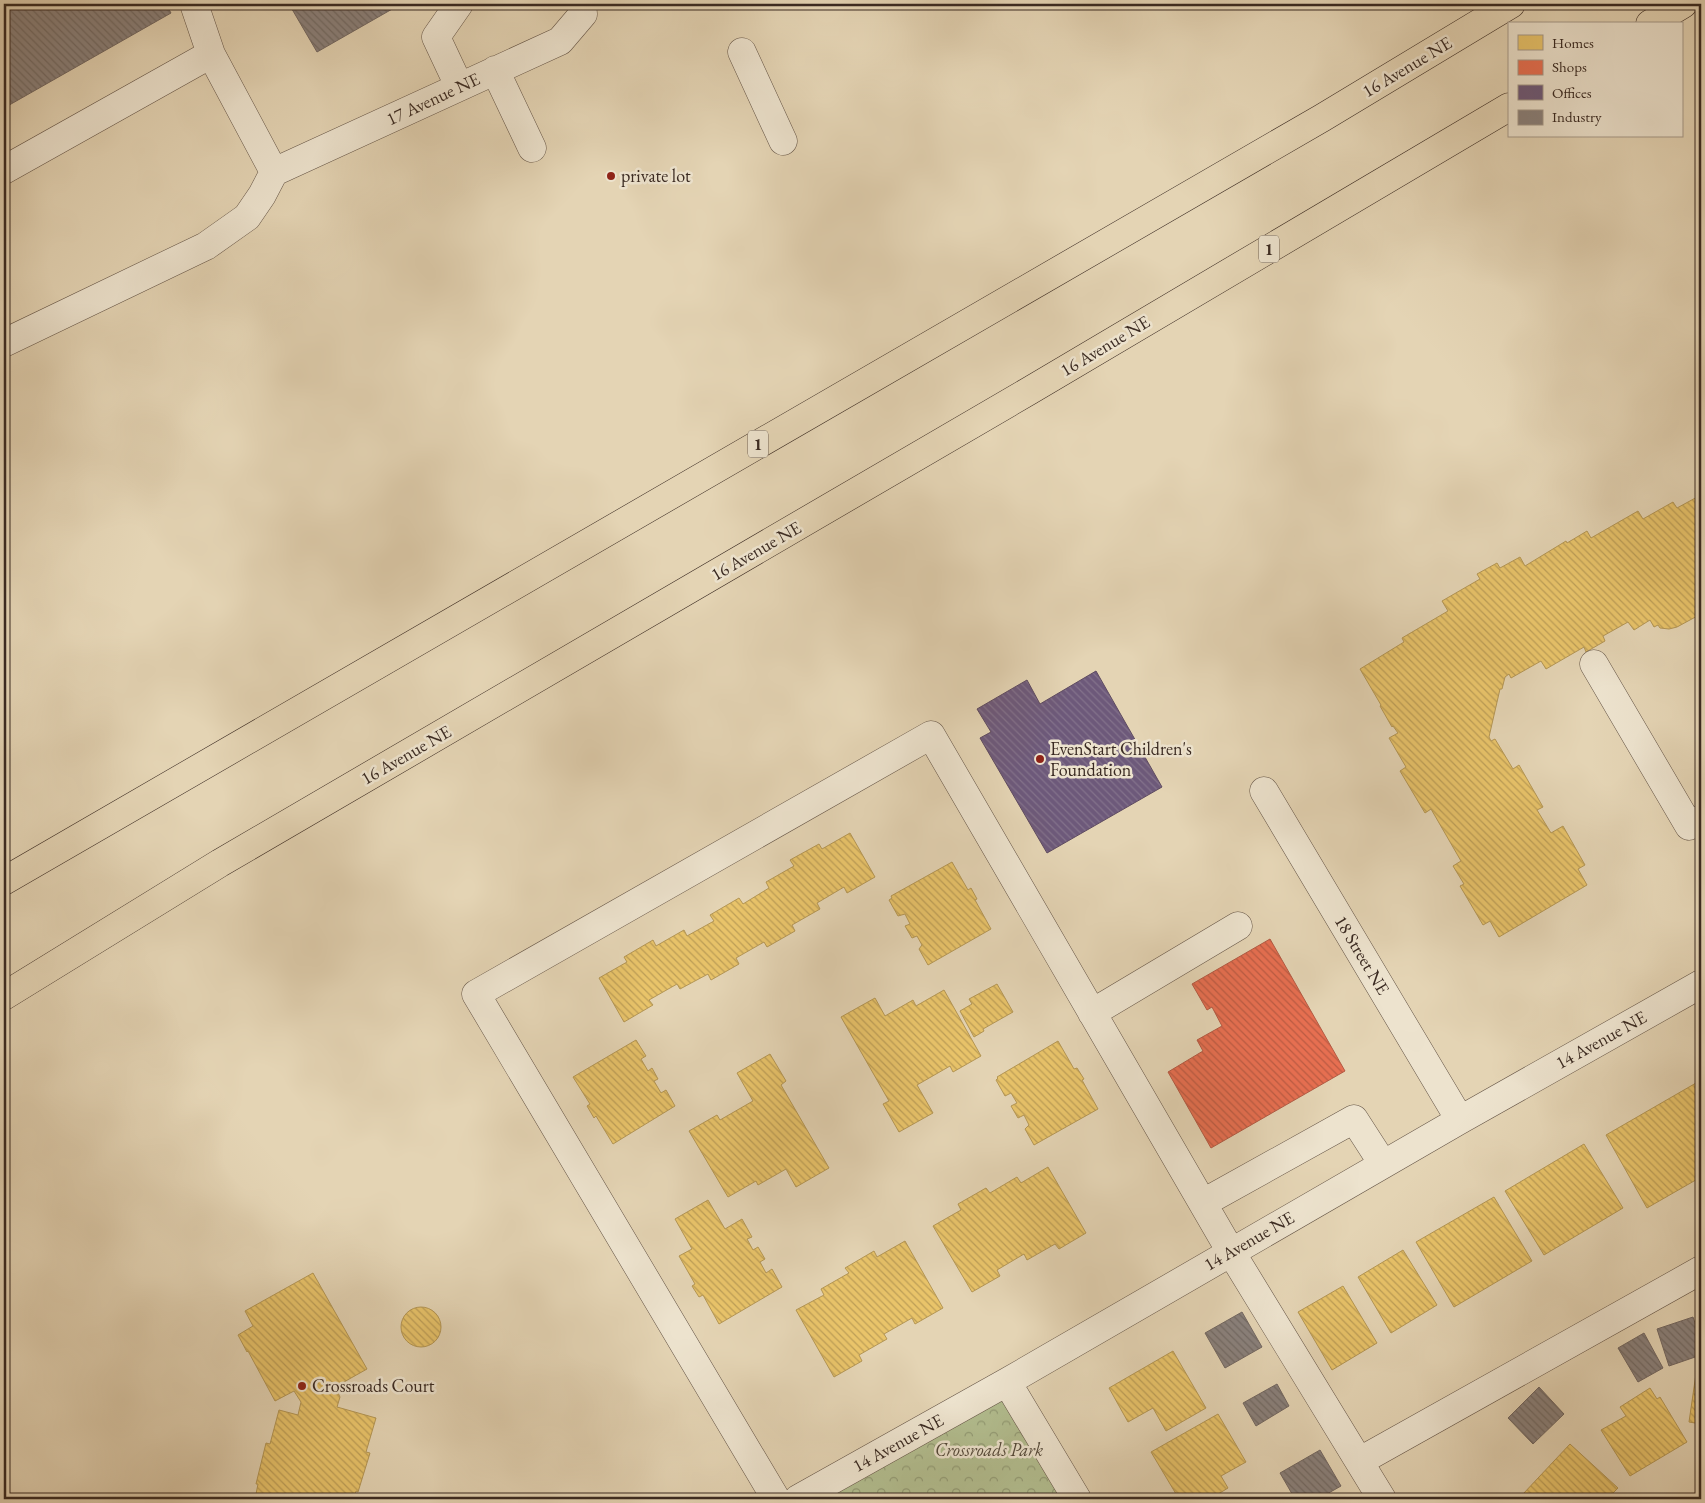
<svg xmlns="http://www.w3.org/2000/svg" width="1705" height="1503" viewBox="0 0 1705 1503" font-family="'EB Garamond',serif">
<style>
.park{fill:url(#park-crowns);stroke:#767458}
.homes{fill:url(#homes-back-hatch);stroke:#b49654}
.shops{fill:url(#shops-back-hatch);stroke:#b35a43}
.offices{fill:url(#offices-back-hatch);stroke:#5e4b60}
.industry{fill:url(#industry-back-hatch);stroke:#726761}
.lines{fill:none;stroke-linecap:round;stroke-linejoin:round}
.minor-casing{stroke:#645446;stroke-width:29}
.highway-casing{stroke:#3a2a22;stroke-width:29}
.minor{stroke:#ede3ce;stroke-width:28}
.highway{stroke:#e4d4b4;stroke-width:28}
.poi-dot{fill:#8f2418;stroke:#ede3ce;stroke-width:2}
.labels{text-anchor:middle;stroke-width:5;stroke-linejoin:round;paint-order:stroke}
.shield{fill:#ede3ce;stroke:#706256;stroke-width:1}
.shield-label{font-size:16px;font-weight:bold;fill:#3a2a22}
.street-label{font-size:18px;fill:#3a2a22;stroke:#ede3ce}
.poi-label{font-size:18px;fill:#3a2a22;stroke:#ede3ce;text-anchor:start}
.park-label{font-size:18px;font-style:italic;fill:#524738;stroke:#ede3ce}
</style>
<defs>
<pattern id="park-crowns" width="20" height="18" patternUnits="userSpaceOnUse" patternTransform="scale(1.25)"><rect width="20" height="18" fill="#b2bd8f"/><path d="M2 6a3 3 0 1 1 6 0M12 15a3 3 0 1 1 6 0" fill="none" stroke="#929a74"/></pattern>
<pattern id="homes-back-hatch" width="6" height="6" patternUnits="userSpaceOnUse" patternTransform="scale(1.25)"><rect width="6" height="6" fill="#e9c46a"/><path d="M-1 5l2 2M0 0l6 6M5-1l2 2" fill="none" stroke="#be9f57"/></pattern>
<pattern id="shops-back-hatch" width="6" height="6" patternUnits="userSpaceOnUse" patternTransform="scale(1.25)"><rect width="6" height="6" fill="#e76f51"/><path d="M-1 5l2 2M0 0l6 6M5-1l2 2" fill="none" stroke="#bc5b43"/></pattern>
<pattern id="offices-back-hatch" width="6" height="6" patternUnits="userSpaceOnUse" patternTransform="scale(1.25)"><rect width="6" height="6" fill="#6d597a"/><path d="M-1 5l2 2M0 0l6 6M5-1l2 2" fill="none" stroke="#83728b"/></pattern>
<pattern id="industry-back-hatch" width="6" height="6" patternUnits="userSpaceOnUse" patternTransform="scale(1.25)"><rect width="6" height="6" fill="#8a817c"/><path d="M-1 5l2 2M0 0l6 6M5-1l2 2" fill="none" stroke="#726a65"/></pattern>
</defs>
<rect width="100%" height="100%" fill="#e4d4b4"/>
<filter id="stains"><feTurbulence type="fractalNoise" baseFrequency=".004" numOctaves="4"/><feColorMatrix values="0 0 0 0 .2 0 0 0 0 .09 0 0 0 0 .02 0 0 0 .5 -.17"/></filter>
<radialGradient id="worn" r=".72"><stop offset=".6" stop-color="#630" stop-opacity="0"/><stop offset="1" stop-color="#630" stop-opacity=".3"/></radialGradient>
<path class="park" d="M1007,1382L1077,1499H798Z"/>
<path class="homes" d="M1701,486V614L1677,627L1669,629L1660,628L1658,625L1654,627L1650,620L1634,630L1628,622L1603,636L1605,641L1586,652L1584,647L1546,669L1541,661L1511,678L1509,674L1505,677L1502,689H1500L1489,737L1491,741L1495,739L1513,769L1519,765L1543,807L1537,810L1551,833L1563,826L1585,865L1578,869L1587,885L1499,937L1490,921L1483,925L1460,886L1464,884L1453,866L1461,861L1431,809L1425,813L1400,771L1406,767L1389,738L1398,733L1393,726L1392,727L1380,706L1381,705L1360,669L1404,642L1402,638L1448,611L1442,601L1480,579L1477,574L1497,563L1500,568L1520,557L1525,566L1566,541L1567,543L1587,531L1591,538L1638,511L1643,519L1673,502L1677,508L1699,496L1696,489Z
M850,833L875,877L847,893L844,887L817,903L820,909L792,925L795,931L767,947L764,942L736,958L739,964L711,980L708,974L680,989L677,984L649,1000L653,1005L624,1022L599,978L627,962L624,957L653,940L656,946L684,930L687,936L714,921L710,915L739,898L743,904L769,888L766,882L794,866L790,860L819,844L822,849Z
M952,862L968,890L971,888L977,899L975,900L991,929L928,965L919,949L922,945L917,936L912,938L905,926L910,924L905,914L898,916L889,900L892,898L891,896Z
M997,984L1013,1012L983,1029L984,1031L974,1037L960,1011L972,1004L969,999Z
M944,990L981,1056L953,1072L950,1066L917,1085L933,1113L899,1132L883,1104L889,1101L841,1017L875,998L885,1016L913,1000L916,1006Z
M636,1040L646,1056L641,1059L648,1071L652,1068L658,1079L654,1081L661,1093L666,1090L675,1106L613,1144L596,1116L594,1118L587,1106L590,1104L573,1077Z
M1058,1041L1074,1069L1077,1068L1084,1079L1082,1080L1098,1109L1034,1145L1025,1129L1029,1125L1024,1115L1018,1118L1011,1106L1017,1103L1011,1093L1005,1096L996,1080L998,1078L997,1077Z
M770,1054L786,1081L781,1085L829,1168L796,1187L786,1169L758,1185L756,1181L728,1197L689,1131L717,1115L720,1120L753,1101L737,1073Z
M1696,1083L1701,1092V1177L1647,1208L1606,1135Z
M1584,1144L1623,1208L1544,1255L1505,1191Z
M1048,1167L1086,1233L1059,1249L1055,1244L1027,1260L1024,1254L997,1270L1000,1276L972,1292L933,1226L961,1210L958,1204L986,1188L990,1193L1017,1177L1021,1183Z
M1494,1197L1532,1261L1454,1307L1416,1242Z
M708,1200L725,1229L742,1219L752,1237L747,1239L753,1250L758,1247L765,1259L760,1262L766,1273L772,1269L782,1287L719,1324L703,1295L699,1297L692,1286L695,1284L679,1256L692,1249L675,1219Z
M905,1241L943,1308L915,1324L912,1318L884,1334L887,1339L859,1355L862,1361L834,1377L796,1310L824,1295L821,1289L849,1273L845,1268L874,1251L877,1257Z
M1403,1250L1437,1305L1391,1333L1358,1277Z
M313,1273L367,1369L335,1387L340,1397L337,1407L376,1418L366,1452L370,1453L358,1492L356,1491L354,1499H255L258,1484H256L266,1443L270,1444L279,1410L298,1415L301,1402L294,1391L275,1401L248,1351L247,1352L238,1335L253,1326L245,1311Z
M1343,1286L1377,1343L1332,1370L1298,1312Z
M401 1327a20 20 0 1 1 40 0a20 20 0 1 1-40 0Z
M1173,1351L1206,1408L1166,1431L1153,1408L1128,1422L1109,1388Z
M1698,1360L1701,1361V1424L1689,1422Z
M1650,1388L1657,1399L1660,1397L1687,1442L1630,1476L1601,1430L1626,1416L1620,1407Z
M1218,1414L1246,1462L1221,1476L1228,1488L1210,1499H1179L1151,1452Z
M1570,1444L1618,1488L1607,1499H1529L1523,1494Z
M1236,1494L1239,1499H1227Z"/>
<path class="shops" d="M1270,939L1345,1071L1211,1148L1168,1072L1203,1051L1197,1040L1222,1026L1212,1007L1207,1010L1192,984Z"/>
<path class="offices" d="M1096,671L1162,787L1047,853L980,738L991,732L977,709L1027,680L1040,704Z"/>
<path class="industry" d="M4,4H166L171,13L4,108Z
M289,4H401L317,52Z
M1242,1312L1262,1347L1225,1368L1205,1333Z
M1693,1317L1701,1341V1355L1669,1366L1657,1329Z
M1644,1333L1663,1368L1638,1382L1618,1348Z
M1277,1384L1289,1406L1256,1426L1243,1403Z
M1539,1387L1564,1414L1533,1444L1508,1418Z
M1320,1450L1341,1486L1318,1499H1295L1280,1473Z"/>
<g class="lines">
<defs>
<path id="minor" d="M194,4L211,54L274,172
M459,4L436,37L459,86
M742,52L783,141
M495,70L532,148
M4,170L211,54
M274,172L560,41L583,14L582,4
M4,343L206,246L247,217L262,195L274,172
M1594,664L1689,826L1701,819
M1264,791L1460,1120
M1092,1013L1238,926
M1203,1203L1354,1119L1383,1164
M1007,1382L1077,1499
M1360,1461L1701,1270
M776,1499L476,994L931,735L1231,1252L1382,1499
M798,1499L1007,1382L1460,1120L1701,984"/>
<path id="highway" d="M1650,24L1683,4
M4,881L1322,118L1511,4
M4,996L220,863L1029,391L1509,107"/>
</defs>
<use href="#minor" class="minor-casing"/>
<use href="#highway" class="highway-casing"/>
<use href="#minor" class="minor"/>
<use href="#highway" class="highway"/>
</g>
<g class="poi-dot">
<circle cx="611" cy="176" r="5"/>
<circle cx="1040" cy="759" r="5"/>
<circle cx="302" cy="1386" r="5"/>
</g>
<g class="labels">
<g class="shield">
<rect x="1259" y="235.5" width="20" height="27" rx="4"/>
<rect x="748" y="430.5" width="20" height="27" rx="4"/>
</g>
<g class="shield-label">
<text x="1269" y="255">1</text>
<text x="758" y="450">1</text>
</g>
<g class="street-label">
<text transform="translate(1407 67) rotate(-31)" y="6">16 Avenue NE</text>
<text transform="translate(433 99) rotate(-25)" y="6">17 Avenue NE</text>
<text transform="translate(1105 346) rotate(-31)" y="6">16 Avenue NE</text>
<text transform="translate(756 551) rotate(-30)" y="6">16 Avenue NE</text>
<text transform="translate(406 755) rotate(-30)" y="6">16 Avenue NE</text>
<text transform="translate(1362 955) rotate(59)" y="6">18 Street NE</text>
<text transform="translate(1601 1040) rotate(-29)" y="6">14 Avenue NE</text>
<text transform="translate(1249 1241) rotate(-30)" y="6">14 Avenue NE</text>
<text transform="translate(898 1443) rotate(-29)" y="6">14 Avenue NE</text>
</g>
<g class="poi-label">
<text x="621" y="182">private lot</text>
<text x="1050" y="755">EvenStart Children's<tspan x="1050" dy="21">Foundation</tspan></text>
<text x="312" y="1392">Crossroads Court</text>
</g>
<g class="park-label">
<text x="989" y="1456">Crossroads Park</text>
</g>
</g>
<rect width="1705" height="1503" fill="none" stroke="#e4d4b4" stroke-width="20"/>
<rect x="5" y="5" width="1695" height="1493" fill="none" stroke="#3a2a22" stroke-width="2.5"/>
<rect x="10" y="10" width="1685" height="1483" fill="none" stroke="#3a2a22"/>
<rect x="1508" y="22" width="175" height="115" fill="#ede3ce" stroke="#a59989"/>
<rect x="1518" y="35" width="25" height="15" fill="#e9c46a" stroke="#a59989"/>
<text x="1552" y="48" font-size="15" fill="#3a2a22">Homes</text>
<rect x="1518" y="60" width="25" height="15" fill="#e76f51" stroke="#a59989"/>
<text x="1552" y="72" font-size="15" fill="#3a2a22">Shops</text>
<rect x="1518" y="85" width="25" height="15" fill="#6d597a" stroke="#a59989"/>
<text x="1552" y="98" font-size="15" fill="#3a2a22">Offices</text>
<rect x="1518" y="110" width="25" height="15" fill="#8a817c" stroke="#a59989"/>
<text x="1552" y="122" font-size="15" fill="#3a2a22">Industry</text>
<rect width="100%" height="100%" filter="url(#stains)"/>
<rect width="100%" height="100%" fill="url(#worn)"/>
</svg>
